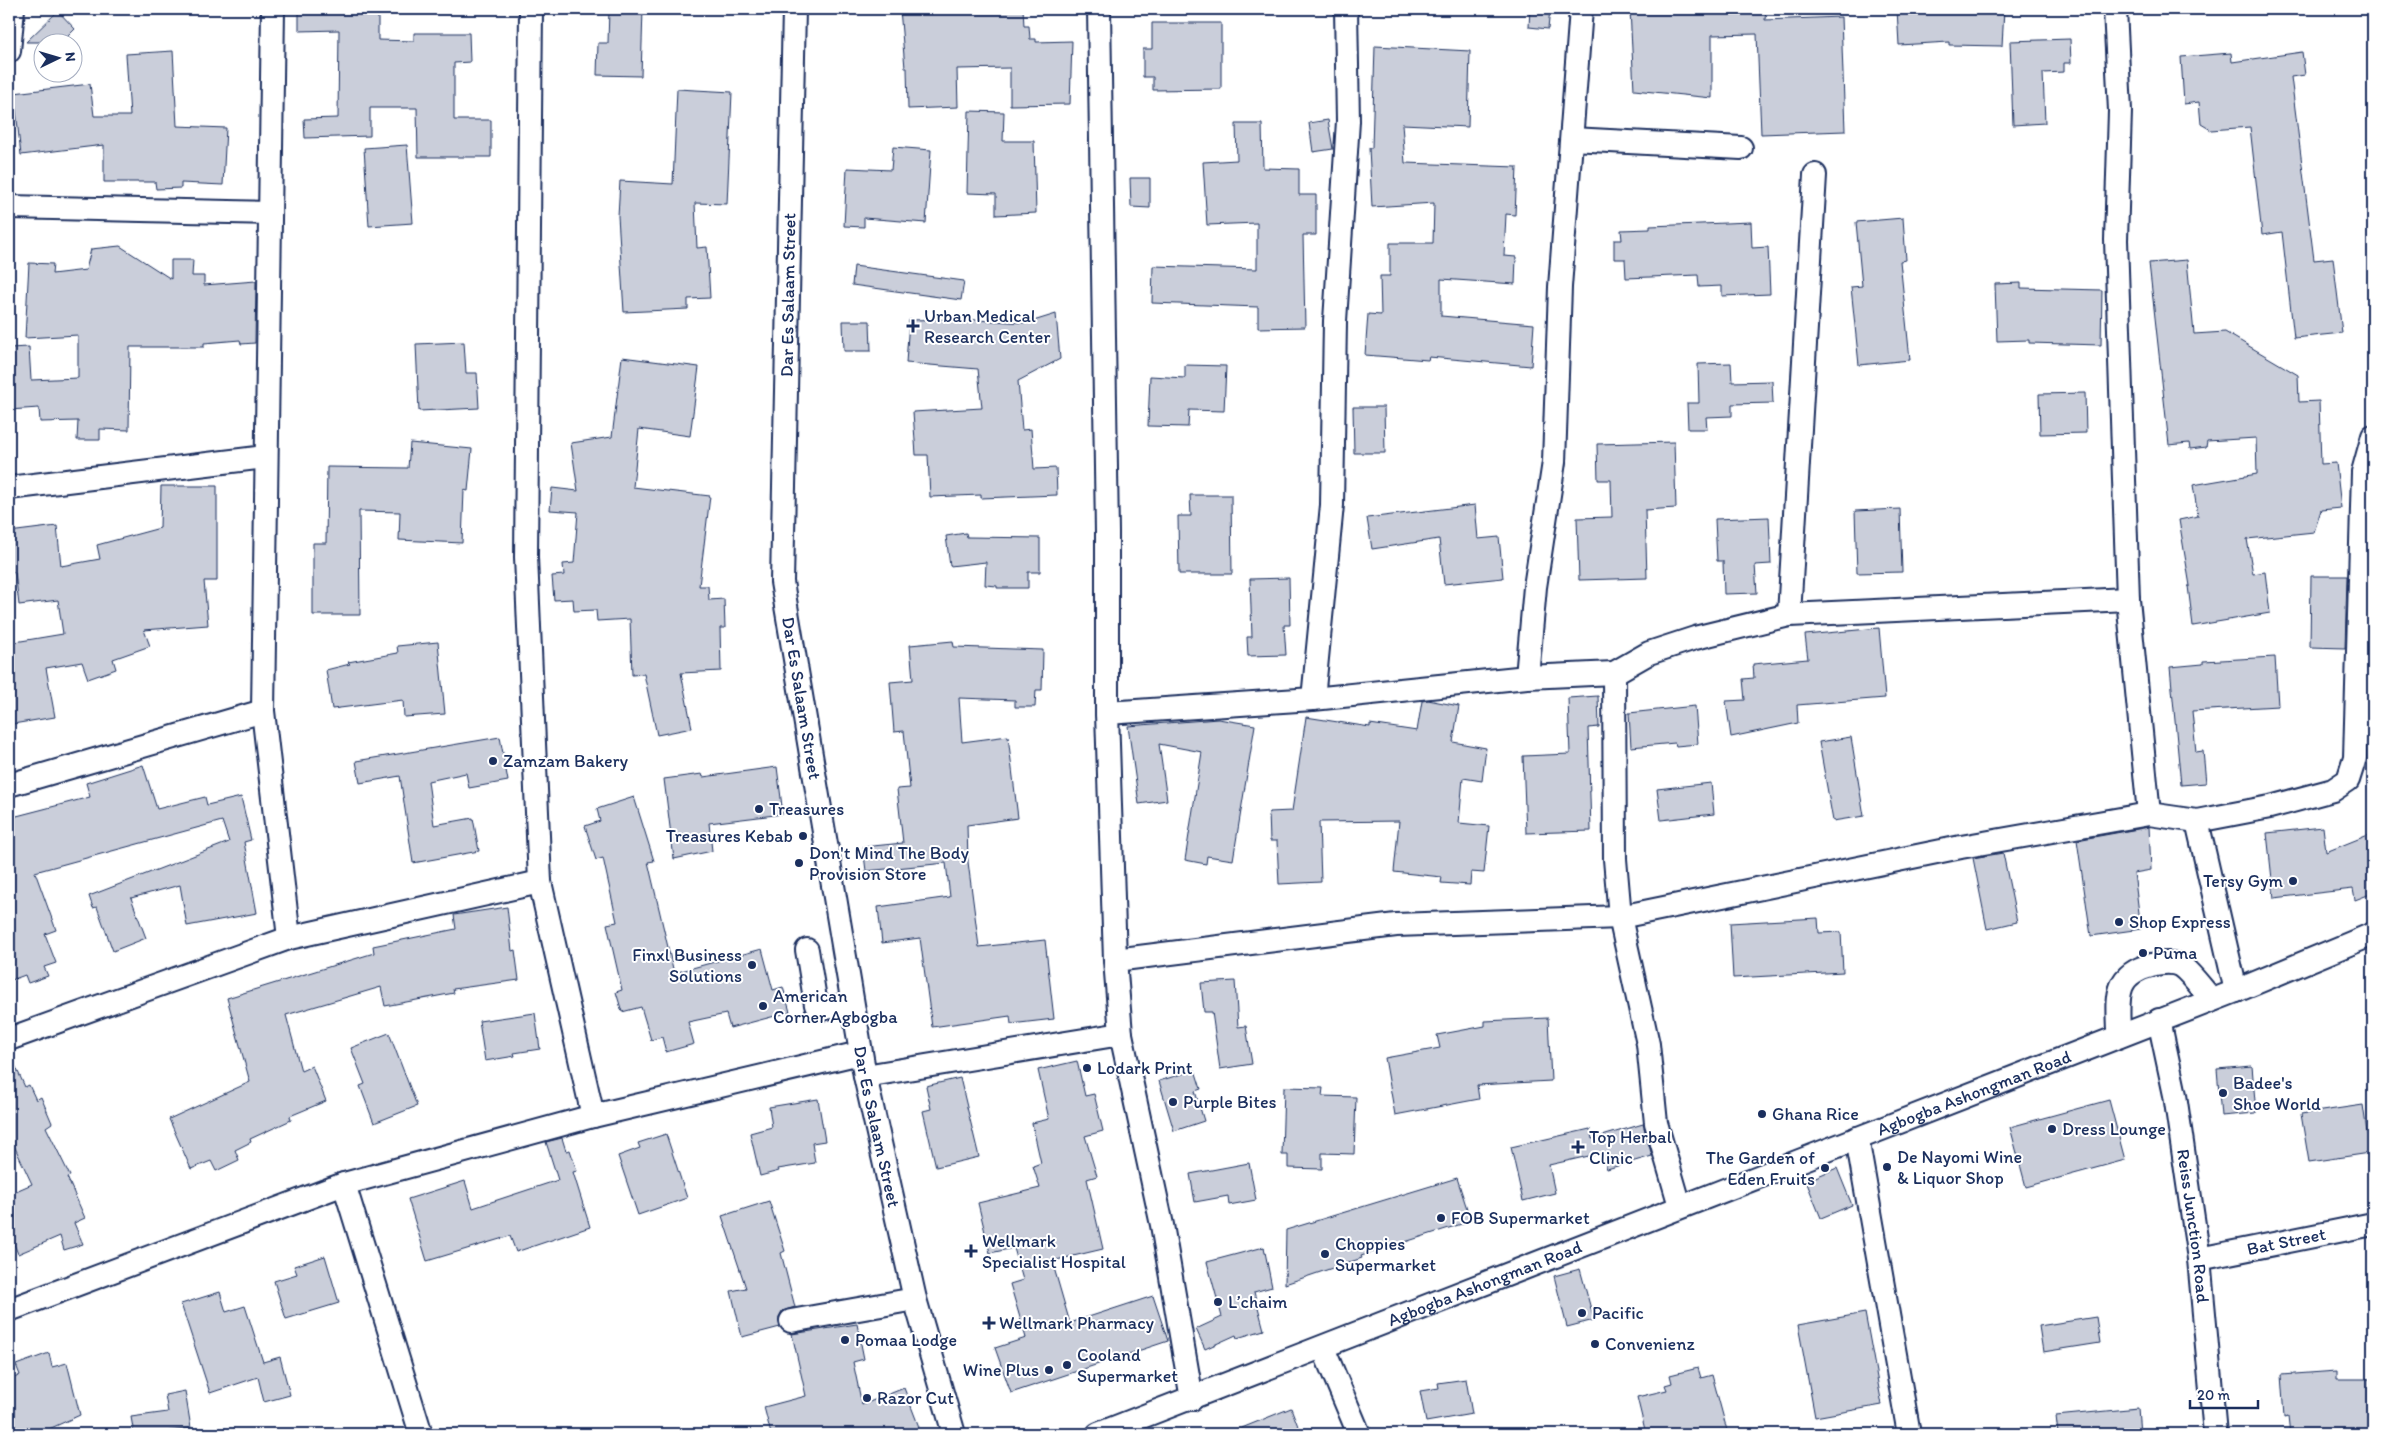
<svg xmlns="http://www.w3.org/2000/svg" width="2382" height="1443" viewBox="0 0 2382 1443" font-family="Itim,sans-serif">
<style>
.building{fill:#caceda;stroke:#1b2f5e}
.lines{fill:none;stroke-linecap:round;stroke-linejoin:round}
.minor-casing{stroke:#1b2f5e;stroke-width:26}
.minor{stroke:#fff;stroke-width:22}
.poi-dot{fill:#1b2f5e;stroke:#fff;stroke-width:2}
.labels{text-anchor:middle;stroke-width:4;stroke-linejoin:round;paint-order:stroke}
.street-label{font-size:18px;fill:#1b2f5e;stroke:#fff}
.poi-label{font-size:18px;fill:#1b2f5e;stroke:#fff;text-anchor:start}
</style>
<rect width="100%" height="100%" fill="#fff"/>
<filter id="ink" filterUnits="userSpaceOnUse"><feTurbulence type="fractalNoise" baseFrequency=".02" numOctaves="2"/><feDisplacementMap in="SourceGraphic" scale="10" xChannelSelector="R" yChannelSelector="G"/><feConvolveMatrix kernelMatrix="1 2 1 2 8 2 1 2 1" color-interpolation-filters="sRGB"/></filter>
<g filter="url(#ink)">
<path class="building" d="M299,9H378V40L414,41V33H469L470,62L454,63V120H491V157H418L417,108H370V136L305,138L304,119L338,118L339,30L299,31Z
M609,9H643L641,76L597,75L598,43H608Z
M900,9H963V11L1023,9L1024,26H1029L1030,39H1036V42L1072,41L1070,104L1010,105V68L957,69L958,107L908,109L907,68H905Z
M1530,9H1550L1548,29L1529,27Z
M1630,9H1766L1765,20L1841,17L1845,131L1761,134L1757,34L1712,35V98L1634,90Z
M1897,9H2004L2002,46L1949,45V42L1899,45Z
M58,11L75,29L62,42H26Z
M1152,23H1221V89L1153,90V77H1143V49H1152Z
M2070,39L2071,63H2064V72L2043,73L2045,123L2013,125L2010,41Z
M1375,46L1470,51L1468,127L1402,124L1405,163L1517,167L1515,215L1506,214L1504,256L1516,257L1515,284L1441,279V316L1534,324L1531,366L1429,357L1428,360L1365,355L1368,314L1381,315L1380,276H1390V243H1433L1434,203L1372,207L1369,148H1372Z
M173,51L177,126L226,128L223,185L181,183V188L156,189L155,182H104V145L21,155L14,93L90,84L94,116H130L126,54Z
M2302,52L2305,75L2291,77L2314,260L2333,258L2342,333L2294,338L2282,232L2262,235L2250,127L2211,130L2201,124L2199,102L2184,104L2181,57L2231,53L2232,62Z
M677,89L732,92L727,204L695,203L697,248L707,247L710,298L688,299V309L624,312L618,216L620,181L673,184Z
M969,111L1004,112L1003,141H1034L1036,213L996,215V194L967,193Z
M1328,120L1333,149L1313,152L1309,123Z
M1236,124H1262L1263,168L1299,169V195H1316V235H1303L1305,327L1258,328V307L1152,303L1153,266L1257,269V223L1207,225L1203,162L1237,160Z
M407,145L413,223L369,226L364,148Z
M893,147L931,150L926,223L864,218V227L844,226L847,168L891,170Z
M1130,178H1150V208L1131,207Z
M1903,218L1906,260L1900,261L1910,360L1859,365L1851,287L1862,286L1856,222Z
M1751,222L1752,248L1768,247L1770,294L1722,296V286L1699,287L1698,275L1626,278L1625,259H1614V240H1622L1621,230L1650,229V226Z
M120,246L171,279V260H193L192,276H204V285L256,281L255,343L241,344L240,340L204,343V347H130L129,430L100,429V440H77L78,421L40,422L39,408L9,410V348L29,347L31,380L78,378V335L25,338L29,263L53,264L52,274L86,270L91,249Z
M2187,260L2194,334L2225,332L2298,375L2299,402L2319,401L2321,464L2336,463L2341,508L2321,510L2314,532L2247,539L2253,574L2265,572L2270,613L2193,626L2188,586H2190L2179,520L2198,516L2193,485L2257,474L2256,438L2207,441L2206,447L2190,449L2189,443L2169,445L2149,263Z
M854,266L964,281L961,300L852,285Z
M2021,283V288L2102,290L2101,345L2029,343V340L1997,341L1995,284Z
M1056,314L1060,359L1018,381L1022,430L1031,429L1034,469L1056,468L1057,495L981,498V495L930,497L928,455H916L913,412L982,408L978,369L906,363L909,320L959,319L1027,323Z
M843,321H870L871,351H844Z
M464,342L466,373H477L479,408L419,411L416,344Z
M622,357L699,367L690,436L639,429L633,487L710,496L699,586H708L709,600L724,599L725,628H720L721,671L681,673L692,728L657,735L644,674L632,675L630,619L597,621L596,610L574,611L573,599L554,600L552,576L564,575L563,564L574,563L578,512L550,510L552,488L578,491L571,443L612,437Z
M1731,363L1732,382L1772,381L1773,403L1732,404V416L1706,417L1707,429H1688L1687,403H1699L1698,364Z
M1185,365L1226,366L1224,411L1189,410L1188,427L1148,426L1150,376L1185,378Z
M2085,393L2086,433L2040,434L2039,394Z
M1353,407H1384L1385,453H1354Z
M1674,442L1676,508L1645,510L1647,578L1579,580L1577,518L1612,517L1611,480H1598L1597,444Z
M410,443L472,449L468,491L464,490L462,543L399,540L400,512L359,511L360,615H313V543H326L327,467L408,468Z
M161,486H217V581H204L208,625L144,630L150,646L113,659L116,669L88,679L82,662L46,668L55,717L13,724L9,699V643L63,634L58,600L19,605L15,572L9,573V532L57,526L61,566L100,559L97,545L160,528Z
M1190,495H1231L1232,574H1179L1178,516H1191Z
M1475,505L1478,539L1499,537L1503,578L1444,584L1439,539L1372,549L1367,518Z
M1900,509L1902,572L1857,573L1855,511Z
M1769,517L1771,564L1755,565L1757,593L1724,594L1723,561H1717L1715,519Z
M966,533L967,537L1040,538V572H1028V588H997V586L985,585L986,562L950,566L946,536Z
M2311,576H2347L2345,648L2310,647Z
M1289,578L1290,625H1284L1286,655L1248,656L1247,637H1252L1250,579Z
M1879,628L1885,698L1797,705L1798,723L1731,737L1726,701L1745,700L1743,679L1754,678L1753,664L1808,659L1805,635Z
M953,641L954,647L1043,650L1042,690H1036L1035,707H1015V700L959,698L962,742L1008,736L1018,818L967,825L968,862L979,947L1045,940L1054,1019L1011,1024L1010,1016L932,1027L920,938L882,943L878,907L950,897L946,863L866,871L863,847L903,843L897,789L910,788L904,731L894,732L890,682L913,680L910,645Z
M438,642L445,714L404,717L403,700L332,709L326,670L350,664L348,662L398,653L397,646Z
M2275,657L2278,706L2192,711L2196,752L2203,751L2206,783L2181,785L2170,667L2203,664V661Z
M1598,696L1599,727L1588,728L1591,831L1526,833L1523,756L1570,754L1568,698Z
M1428,700L1459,706L1453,742L1486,748L1482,781L1463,778L1459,823L1489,826L1484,873L1471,872L1470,885L1441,883L1442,877L1394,872L1399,821L1319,822L1321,882L1279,884L1277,841H1270L1269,812L1292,811L1306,717L1370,727V724L1417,731L1422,701Z
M1695,706L1698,744L1676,746L1675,743L1631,747L1629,713Z
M1218,719L1255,725L1233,860L1207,856L1206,864L1185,860L1202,752L1159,744L1167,800L1139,804L1128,726Z
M500,737L508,781L469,788L466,773L428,781L434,825L473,818L479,851L413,863L400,776L360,783L356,761Z
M1851,737L1864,816L1833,821L1819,742Z
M143,765L157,809L205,797L207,805L241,797L251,840L244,842L257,913L187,926L180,885L131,898L146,938L113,951L97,907L93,908L89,896L229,842L222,821L35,872L56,930L45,934L56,963L44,967L48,976L28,983L25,975L9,981V818L90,797L86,783Z
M777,767L783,814L709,823L712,851L674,859L664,779L702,774L703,777Z
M1711,783L1714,814L1661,820L1657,789Z
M634,797L654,861L648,862L674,973L762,949L773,990L783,987L790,1012L730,1028L726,1014L688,1022L694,1044L666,1052L662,1037L651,1040L641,1007L622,1012L616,992L622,990L607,924L617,922L603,858L596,860L585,826L600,821L597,809Z
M2149,827L2151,870L2134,873L2141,929L2091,936L2077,840Z
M2323,827L2326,852L2373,833V893L2355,900L2353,889L2274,898L2267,833Z
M2003,853L2017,922L1987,929L1973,858Z
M507,907L512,951L515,950L519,980L453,989L454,993L385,1006L381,987L286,1015L301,1071L312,1066L326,1101L290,1116L291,1120L250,1139L251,1142L235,1150L239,1160L216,1171L211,1161L191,1169L169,1119L250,1082L227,998L374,953L373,946L456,929L454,915Z
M1818,918L1819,933L1841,932L1843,972L1733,978L1730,923Z
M1235,981L1238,1027L1246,1026L1252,1064L1220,1069L1212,1012H1204L1201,983Z
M535,1013L540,1049L514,1053L515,1056L485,1061L479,1021Z
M1548,1018L1551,1081L1477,1085L1479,1099L1395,1115L1385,1058L1440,1048L1437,1035L1485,1026V1021Z
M389,1033L417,1106L374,1123L360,1086L365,1084L351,1048Z
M9,1052L25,1087L29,1085L36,1100L41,1097L52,1123L46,1127L70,1176L67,1177L85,1218L74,1223L83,1244L64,1250L60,1236L18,1254L9,1232V1194L32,1184L9,1135Z
M1077,1061L1085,1096L1094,1094L1103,1131L1085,1136L1097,1176L1087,1179L1103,1249L1052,1261L1070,1323L1153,1296L1168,1341L1011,1393L995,1348L1026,1338L1010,1284L1023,1280L1014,1248L990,1253L978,1203L1040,1188L1033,1166L1041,1163L1032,1123L1049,1119L1038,1070Z
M2252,1066L2256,1113L2221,1116L2217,1069Z
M1195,1070L1201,1089L1195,1091L1204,1121L1174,1131L1159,1081Z
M960,1078L979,1157L936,1167L923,1111L931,1109L926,1086Z
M1284,1087L1323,1088L1322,1096L1356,1097L1354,1154L1322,1153V1169L1288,1168V1155H1282Z
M818,1099L825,1141L812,1143L815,1163L778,1169L779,1171L760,1176L750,1133L772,1127L769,1107Z
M2109,1100L2125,1160L2026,1187L2010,1127Z
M2363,1105L2370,1153L2309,1162L2301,1114Z
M1643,1124L1652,1156L1607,1169L1602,1153L1549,1165L1555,1193L1523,1201L1511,1147L1590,1129L1592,1139Z
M666,1134L687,1198L638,1215L618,1156L640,1148L638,1143Z
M562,1138L566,1151L570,1150L577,1171L573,1172L590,1227L516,1252L510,1236L427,1261L408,1199L465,1181L473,1208L558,1180L546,1142Z
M1249,1163L1256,1200L1229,1205L1228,1196L1195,1202L1190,1174Z
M1837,1168L1852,1205L1821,1218L1806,1181Z
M1457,1178L1471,1221L1361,1256L1362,1258L1285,1284L1286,1230Z
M769,1201L785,1251L781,1253L795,1307L782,1311L779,1317L780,1327L742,1337L731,1291L746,1288L722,1216Z
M1264,1247L1272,1287L1254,1292L1264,1330L1237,1338L1236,1335L1205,1349L1196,1329L1222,1317L1207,1262Z
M325,1256L339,1303L286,1319L274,1281L297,1274L294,1266Z
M1580,1269L1594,1320L1567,1327L1554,1276Z
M220,1292L226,1312L245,1306L263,1362L280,1357L290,1395L264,1402L258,1377L210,1393L181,1304Z
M1865,1313L1882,1405L1815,1417L1798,1325Z
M2096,1317L2100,1343L2043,1352L2039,1326Z
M857,1324L864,1359L853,1362L862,1405L904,1388L919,1427L901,1434H771L764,1407L806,1396L792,1334Z
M49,1353L52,1367L67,1363L80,1415L38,1434H14L9,1423V1381L20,1375L16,1365Z
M1698,1368L1701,1378L1712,1375L1728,1434H1646L1637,1397L1667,1390L1665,1385L1672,1383L1670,1375Z
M2337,1371V1379H2373V1434H2290L2288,1416L2284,1417L2281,1375Z
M1466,1379L1472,1414L1426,1422L1420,1391L1439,1388L1438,1383Z
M185,1391L191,1428L151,1434H134L131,1417L168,1412L165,1395Z
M1291,1408L1301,1434H1227Z
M2138,1408L2140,1434H2058L2056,1416Z"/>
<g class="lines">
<defs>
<g id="minor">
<path d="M273,9L263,711L289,938"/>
<path d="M531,9L526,557L540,882L593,1116"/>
<path id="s1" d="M794,9L782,582L865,1076L915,1299L954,1434"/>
<path d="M1099,9L1107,533V713L1115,960L1121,1034L1162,1225L1192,1399"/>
<path d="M2115,9L2120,111L2116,240L2128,599L2149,814"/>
<path d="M9,51L13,9"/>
<path d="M1572,139L1741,148"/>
<path d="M9,207L270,213"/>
<path d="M9,488L265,457"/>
<path d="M1789,615L1815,175"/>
<path d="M1614,673L1615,859L1620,917L1648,1044L1656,1123L1680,1206"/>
<path d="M1527,677L1535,587L1554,462L1560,287L1581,9"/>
<path d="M1313,699L1332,505L1335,321L1348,121L1346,9"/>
<path d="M1107,713L1313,699L1527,677L1614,673L1649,653L1695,638L1789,615L2128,599"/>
<path d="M9,785L263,711"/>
<path d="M2197,821L2236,991"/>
<path d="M807,950L816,1005L820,1009L852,1004"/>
<path d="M1115,960L1396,925L1620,917L1961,847L2149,814L2197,821L2270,807L2333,790L2348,780L2355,758L2363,472L2373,436"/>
<path id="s2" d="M2159,1020L2175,1095L2199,1259L2215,1434"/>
<path d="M2119,1036C2119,1002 2111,975 2151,965C2160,963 2173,961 2181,966C2192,974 2203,990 2212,1000"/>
<path d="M9,1039L289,938L540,882"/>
<path d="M865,1076L1121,1034"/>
<path d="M1857,1138L1909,1434"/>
<path d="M344,1184L421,1434"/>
<path id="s3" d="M2199,1259L2373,1224"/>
<path d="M9,1310L344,1184L593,1116L860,1053"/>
<path d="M791,1321L915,1299"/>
<path d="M1323,1348L1359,1434"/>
<path id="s4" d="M1098,1434L2236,991L2373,934"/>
</g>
</defs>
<use href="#minor" class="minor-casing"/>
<use href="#minor" class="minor"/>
</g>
</g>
<g class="poi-dot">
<path d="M910.5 318.5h5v5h5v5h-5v5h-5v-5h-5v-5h5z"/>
<circle cx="493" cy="761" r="5"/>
<circle cx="759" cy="809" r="5"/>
<circle cx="803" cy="836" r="5"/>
<circle cx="799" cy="863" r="5"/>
<circle cx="2293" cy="881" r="5"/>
<circle cx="2119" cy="922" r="5"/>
<circle cx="2143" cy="953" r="5"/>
<circle cx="752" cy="965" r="5"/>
<circle cx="763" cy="1006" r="5"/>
<circle cx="1087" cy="1068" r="5"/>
<circle cx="2223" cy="1093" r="5"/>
<circle cx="1173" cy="1102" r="5"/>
<circle cx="1762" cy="1114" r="5"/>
<circle cx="2052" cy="1129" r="5"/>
<path d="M1575.5 1139.5h5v5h5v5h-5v5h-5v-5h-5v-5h5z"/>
<circle cx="1887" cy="1167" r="5"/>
<circle cx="1825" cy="1168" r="5"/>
<circle cx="1441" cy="1218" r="5"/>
<path d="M968.5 1243.5h5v5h5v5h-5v5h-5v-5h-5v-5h5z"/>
<circle cx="1325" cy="1254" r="5"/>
<circle cx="1218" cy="1302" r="5"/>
<circle cx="1582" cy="1313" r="5"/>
<path d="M986.5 1315.5h5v5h5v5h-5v5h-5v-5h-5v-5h5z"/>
<circle cx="845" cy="1340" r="5"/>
<circle cx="1595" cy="1344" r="5"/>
<circle cx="1067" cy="1365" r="5"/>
<circle cx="1049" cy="1370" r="5"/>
<circle cx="867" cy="1398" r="5"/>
</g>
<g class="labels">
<g class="street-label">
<text transform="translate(788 295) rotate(-89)" y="6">Dar Es Salaam Street</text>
<text dy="6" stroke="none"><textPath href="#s1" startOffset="691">Dar Es Salaam Street</textPath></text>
<text dy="6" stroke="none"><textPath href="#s4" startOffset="940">Agbogba Ashongman Road</textPath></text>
<text dy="6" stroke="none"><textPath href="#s1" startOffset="1126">Dar Es Salaam Street</textPath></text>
<text dy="6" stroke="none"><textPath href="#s2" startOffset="209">Reiss Junction Road</textPath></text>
<text dy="6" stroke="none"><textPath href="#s3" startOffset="89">Bat Street</textPath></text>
<text dy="6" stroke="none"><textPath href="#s4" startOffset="415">Agbogba Ashongman Road</textPath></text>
</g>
<g class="poi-label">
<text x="924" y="322">Urban Medical<tspan x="924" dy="21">Research Center</tspan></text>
<text x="503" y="767">Zamzam Bakery</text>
<text x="769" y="815">Treasures</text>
<text x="793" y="842" text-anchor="end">Treasures Kebab</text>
<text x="809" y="859">Don't Mind The Body<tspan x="809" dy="21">Provision Store</tspan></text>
<text x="2283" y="887" text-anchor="end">Tersy Gym</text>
<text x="2129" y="928">Shop Express</text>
<text x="2153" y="959">Puma</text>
<text x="742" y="961" text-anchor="end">Finxl Business<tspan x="742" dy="21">Solutions</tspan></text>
<text x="773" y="1002">American<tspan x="773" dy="21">Corner Agbogba</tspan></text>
<text x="1097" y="1074">Lodark Print</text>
<text x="2233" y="1089">Badee's<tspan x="2233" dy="21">Shoe World</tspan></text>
<text x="1183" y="1108">Purple Bites</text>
<text x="1772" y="1120">Ghana Rice</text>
<text x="2062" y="1135">Dress Lounge</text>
<text x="1589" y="1143">Top Herbal<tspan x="1589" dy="21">Clinic</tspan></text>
<text x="1897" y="1163">De Nayomi Wine<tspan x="1897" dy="21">&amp; Liquor Shop</tspan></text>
<text x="1815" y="1164" text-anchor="end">The Garden of<tspan x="1815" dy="21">Eden Fruits</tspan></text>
<text x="1451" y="1224">FOB Supermarket</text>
<text x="982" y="1247">Wellmark<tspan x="982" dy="21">Specialist Hospital</tspan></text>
<text x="1335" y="1250">Choppies<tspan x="1335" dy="21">Supermarket</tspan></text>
<text x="1228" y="1308">L’chaim</text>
<text x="1592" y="1319">Pacific</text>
<text x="999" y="1329">Wellmark Pharmacy</text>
<text x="855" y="1346">Pomaa Lodge</text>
<text x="1605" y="1350">Convenienz</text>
<text x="1077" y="1361">Cooland<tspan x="1077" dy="21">Supermarket</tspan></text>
<text x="1039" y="1376" text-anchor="end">Wine Plus</text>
<text x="877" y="1404">Razor Cut</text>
</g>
</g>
<rect width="2382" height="1443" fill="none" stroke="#fff" stroke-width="30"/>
<rect x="15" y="15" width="2352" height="1413" fill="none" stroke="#1b2f5e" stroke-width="2" filter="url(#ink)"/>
<g transform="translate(58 58) rotate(85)"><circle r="24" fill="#ffffff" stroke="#a4acbf"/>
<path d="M0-4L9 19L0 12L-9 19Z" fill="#1b2f5e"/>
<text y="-8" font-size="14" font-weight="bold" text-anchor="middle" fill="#1b2f5e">N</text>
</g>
<path d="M2190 1400v8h68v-8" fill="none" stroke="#1b2f5e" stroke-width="2.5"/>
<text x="2197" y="1400" font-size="15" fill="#1b2f5e" stroke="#ffffff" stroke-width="4" paint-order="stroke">20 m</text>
</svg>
